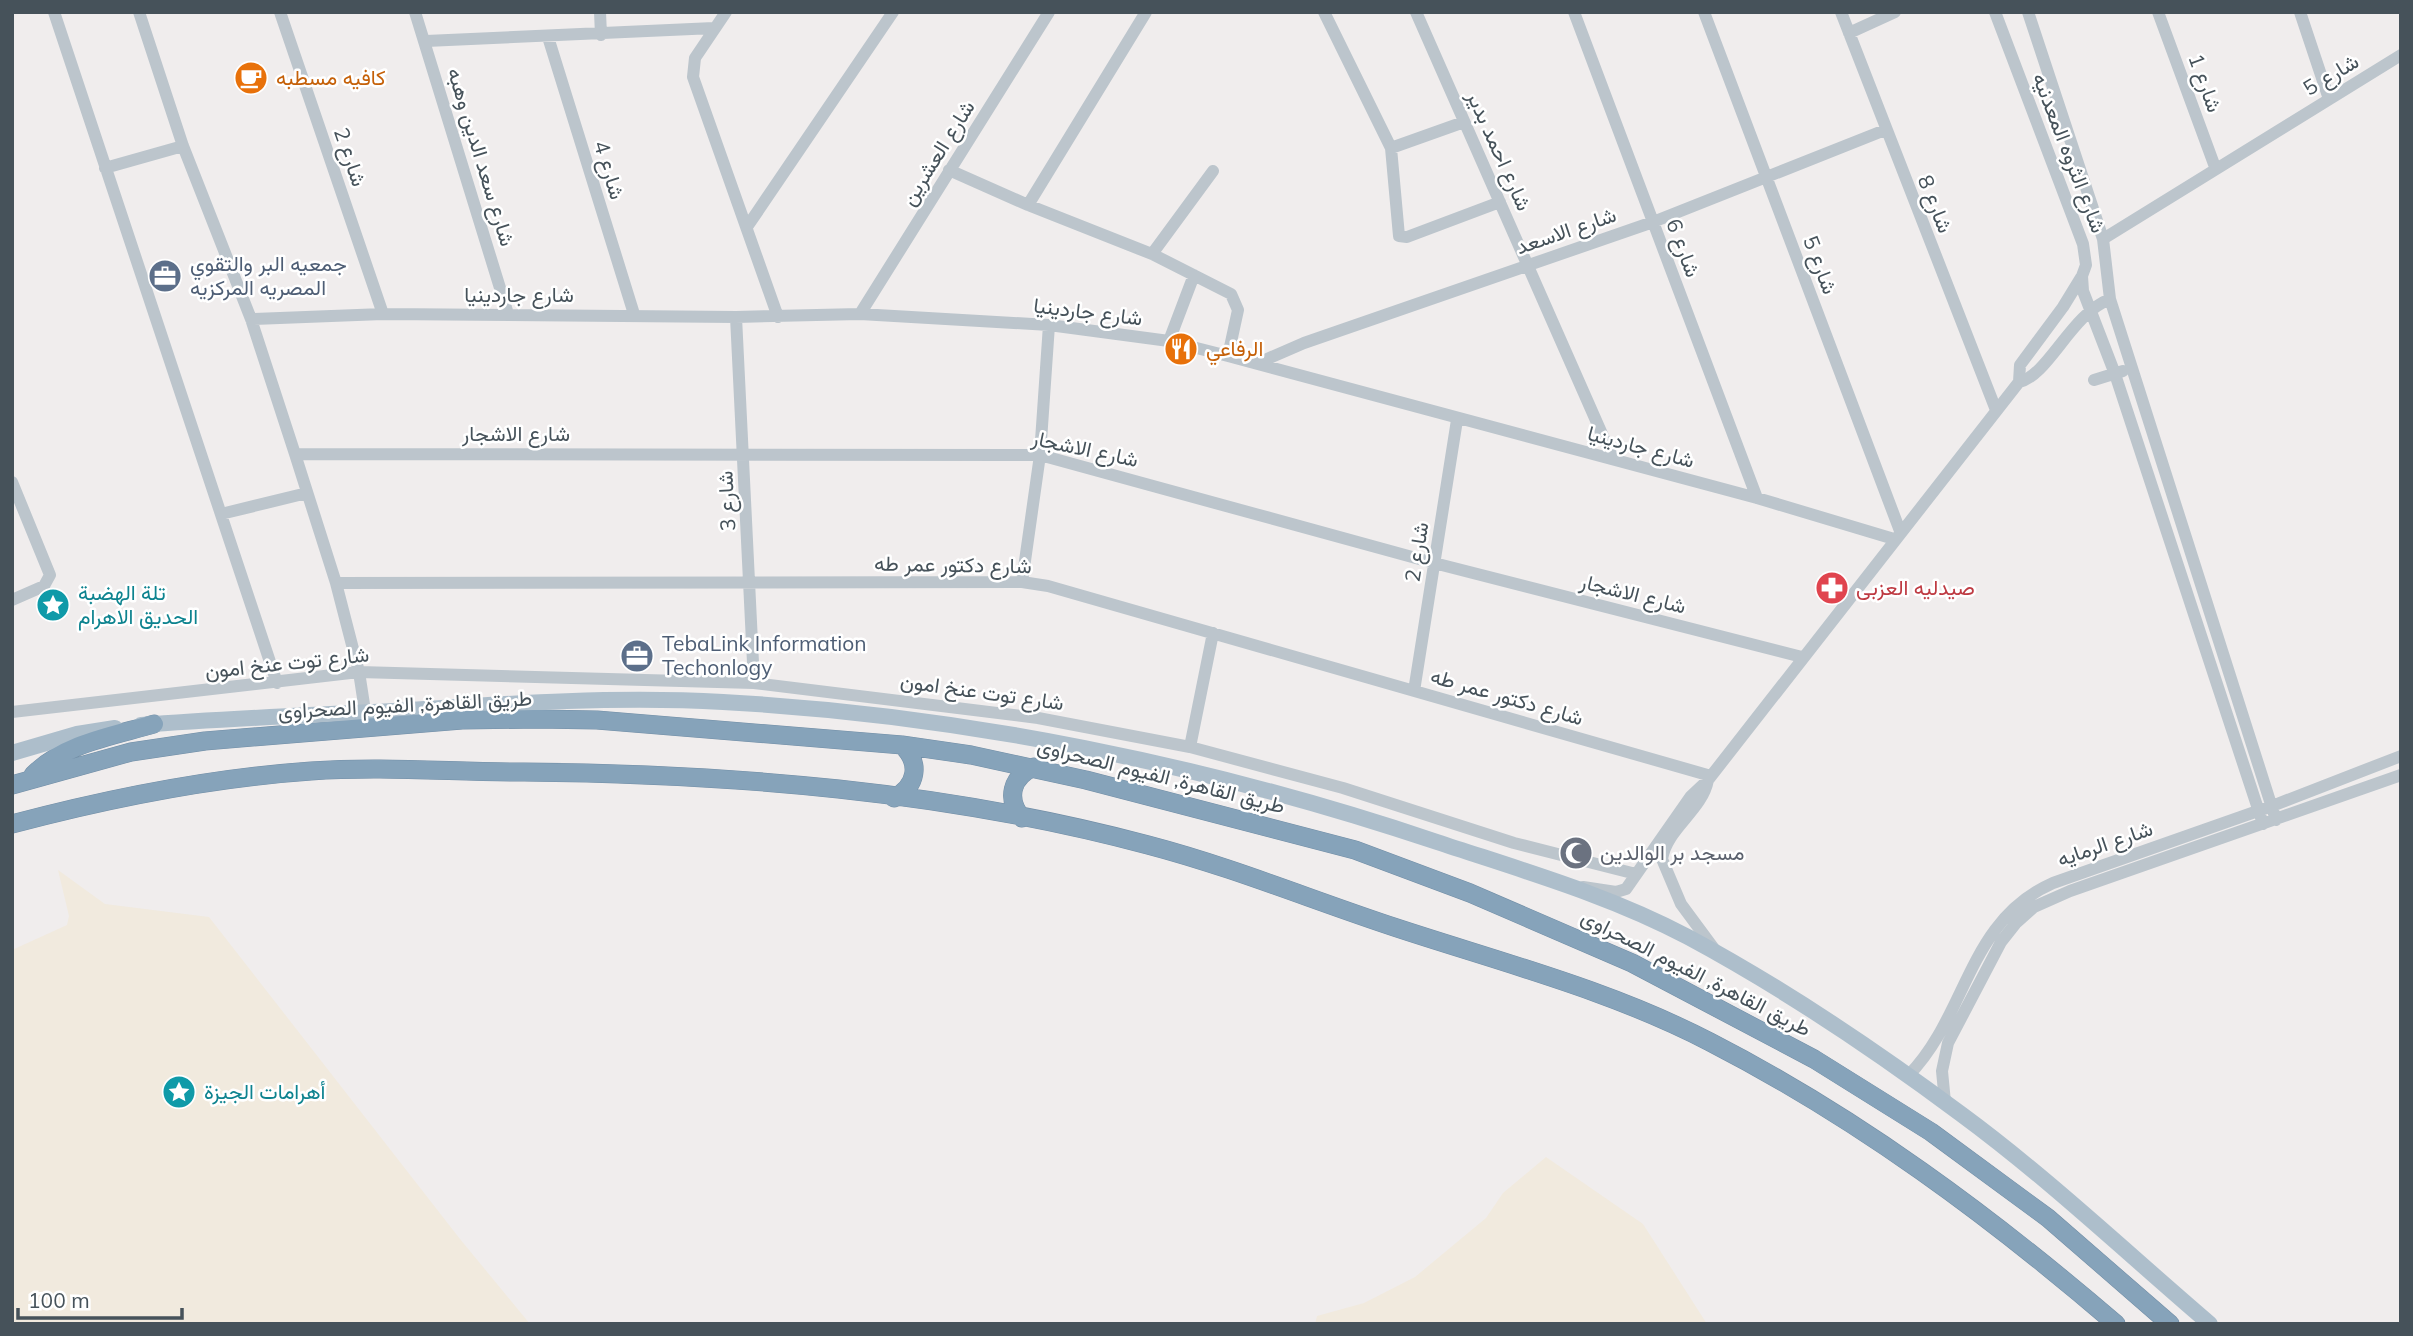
<svg xmlns="http://www.w3.org/2000/svg" width="2413" height="1336" viewBox="0 0 2413 1336" font-family="Mulish,Vazirmatn,sans-serif">
<style>
.sand{fill:#f1eade}
.lines{fill:none;stroke-linecap:round;stroke-linejoin:round}
.highway-casing{stroke:#728ea6;stroke-width:19}
.minor{stroke:#bcc5cc;stroke-width:12}
.major{stroke:#adbecb;stroke-width:16}
.highway{stroke:#86a3ba;stroke-width:18}
.labels{text-anchor:middle;stroke-width:5;stroke-linejoin:round;paint-order:stroke}
.street-label{font-size:21px;fill:#46525a;stroke:#fff}
.food-label{font-size:21px;fill:#c56008;stroke:#fff;text-anchor:start}
.service-label{font-size:21px;fill:#4e5e75;stroke:#fff;text-anchor:start}
.health-label{font-size:21px;fill:#be3a42;stroke:#fff;text-anchor:start}
.culture-label{font-size:21px;fill:#0d838f;stroke:#fff;text-anchor:start}
.worship-label{font-size:21px;fill:#5b616d;stroke:#fff;text-anchor:start}
</style>
<rect width="100%" height="100%" fill="#f0eded"/>
<path class="sand" d="M58,870L105,904L209,917L460,1239L530,1324H12V950L67,925L69,916Z
M1546,1157L1643,1224L1707,1324H1315L1317,1316L1364,1303L1415,1277L1486,1218L1503,1193Z"/>
<g class="lines">
<defs>
<path id="highway" d="M33,775C65,743 113,736 154,724
M12,785L131,752L205,741L462,720L538,719L597,720L902,745L971,755L1086,780L1355,850L1470,893L1632,963L1814,1059L1931,1132L2048,1218L2170,1324
M894,798C917,786 921,763 902,745
M1022,818C1006,799 1011,777 1034,767
M12,824C110,798 209,778 311,771C382,766 453,772 524,772C733,774 946,791 1148,845C1232,867 1312,900 1394,927C1500,962 1610,990 1710,1042C1858,1118 1990,1216 2116,1324"/>
</defs>
<use href="#highway" class="highway-casing"/>
<path class="minor" d="M54,12L277,683
M139,12L183,146L251,319L295,454L336,583L359,672L365,711
M280,12L383,314
M415,12L508,314
M600,12L601,35
M726,12L695,58L693,77L778,317
M1324,12L1391,148L1399,236L1407,237L1500,202
M1416,12L1613,459
M1574,12L1757,498
M1704,12L1900,531
M1841,12L1996,410
M1995,12L2083,244L2086,265L2082,276L2083,291L2115,374L2263,824
M2028,12L2103,239L2110,299L2276,820
M2158,12L2215,167
M2300,12L2329,99
M1849,33L1895,12
M548,37L634,314
M426,41L714,28
M1391,148L1464,122
M105,168L183,146
M949,170L1028,205L1152,254L1231,294L1238,310L1228,356
M1028,205L1146,12
M747,227L893,12
M2103,239L2401,55
M1152,254L1213,171
M860,314L1049,12
M736,317L754,683
M251,319L383,314L736,317L860,314L1049,325L1169,341L1228,356L1757,498L1894,539
M1169,341L1194,275
M1258,363L1304,343L1653,222L1885,130
M2094,380L2123,371
M2019,382L2020,365L2063,307L2082,276
M295,454L1040,455L1434,563L1802,657
M12,482L50,575L44,586L12,600
M221,514L307,493
M1022,582L1040,455L1049,325
M336,583L1022,582L1048,586L1711,776
M1414,691L1457,420
M12,712L359,672L754,683L1038,718L1190,747L1343,788L1514,843L1636,874
M1190,747L1213,633
M1708,780C1702,811 1667,828 1662,859L1681,904L1715,950
M1583,887L1616,892L1626,889L1691,796L1708,780L2019,382C2048,376 2071,314 2110,299
M1908,1076C1968,1015 1967,921 2053,883L2272,806L2401,756
M1945,1102L1942,1071L1948,1043L2001,942L2016,923L2034,907L2070,891L2401,775"/>
<path class="major" d="M141,725C231,718 320,715 410,710C514,703 619,696 723,702C964,715 1208,765 1437,842C1521,870 1609,895 1688,937C1783,988 1875,1050 1961,1114C2048,1178 2128,1254 2210,1324
M12,753L77,734L115,728"/>
<use href="#highway" class="highway"/>
</g>
<defs>
<symbol id="cafe-disc" viewBox="-11 -11 22 22"><circle r="9.5" fill="#e8710a" stroke="#fff"/><path d="M-5.5-4.5H6V0H3Q3 3.5 0 3.5H-2.5Q-5.5 3.5-5.5 0ZM3-3.2v2h1.7v-2ZM-6 4.5H4V6H-6Z" fill="#fff"/></symbol>
<symbol id="office-disc" viewBox="-11 -11 22 22"><circle r="9.5" fill="#5c6f8a" stroke="#fff"/><path d="M-6-3h4V-5.5h4V-3h4V5H-6ZM-1-4.5V-3h2v-1.5ZM-6 0V1H6V0Z" fill="#fff"/></symbol>
<symbol id="restaurant-disc" viewBox="-11 -11 22 22"><circle r="9.5" fill="#e8710a" stroke="#fff"/><path d="M-5-6h1v4h1v-4h1v4h1v-4h1v5L-1.5 .5V6h-2V.5L-5-1ZM5-6V6H3V1.5H1.5Q1.5-4 5-6Z" fill="#fff"/></symbol>
<symbol id="pharmacy-disc" viewBox="-11 -11 22 22"><circle r="9.5" fill="#e0444e" stroke="#fff"/><path d="M-2-6h4v4h4v4h-4v4h-4v-4h-4v-4h4Z" fill="#fff"/></symbol>
<symbol id="sight-disc" viewBox="-11 -11 22 22"><circle r="9.5" fill="#0f9aa8" stroke="#fff"/><path d="M0-6L1.8-2.2L6-1.7L2.9 1.2L3.7 5.4L0 3.3L-3.7 5.4L-2.9 1.2L-6-1.7L-1.8-2.2Z" fill="#fff"/></symbol>
<symbol id="mosque-disc" viewBox="-11 -11 22 22"><circle r="9.5" fill="#6b7280" stroke="#fff"/><path d="M3.5-4.9A6 6 0 1 0 3.5 4.9A5 5 0 1 1 3.5-4.9Z" fill="#fff"/></symbol>
</defs>
<g fill-rule="evenodd">
<use href="#cafe-disc" x="232" y="59" width="38" height="38"/>
<use href="#office-disc" x="146" y="257" width="38" height="38"/>
<use href="#restaurant-disc" x="1162" y="330" width="38" height="38"/>
<use href="#pharmacy-disc" x="1813" y="569" width="38" height="38"/>
<use href="#sight-disc" x="34" y="586" width="38" height="38"/>
<use href="#office-disc" x="618" y="637" width="38" height="38"/>
<use href="#mosque-disc" x="1557" y="834" width="38" height="38"/>
<use href="#sight-disc" x="160" y="1073" width="38" height="38"/>
</g>
<g class="labels">
<g class="street-label">
<text transform="translate(2331 75) rotate(-31)" y="7">شارع 5</text>
<text transform="translate(2205 83) rotate(70)" y="7">شارع 1</text>
<text transform="translate(1499 151) rotate(66)" y="7">شارع احمد بدير</text>
<text transform="translate(938 153) rotate(-58)" y="7">شارع العشرين</text>
<text transform="translate(2069 153) rotate(69)" y="7">شارع الثروه المعدنيه</text>
<text transform="translate(350 157) rotate(71)" y="7">شارع 2</text>
<text transform="translate(481 157) rotate(73)" y="7">شارع سعد الدين وهبه</text>
<text transform="translate(609 170) rotate(73)" y="7">شارع 4</text>
<text transform="translate(1935 204) rotate(68)" y="7">شارع 8</text>
<text transform="translate(1566 231) rotate(-19)" y="7">شارع الاسعد</text>
<text transform="translate(1683 248) rotate(69)" y="7">شارع 6</text>
<text transform="translate(1820 265) rotate(69)" y="7">شارع 5</text>
<text x="519" y="302">شارع جاردينيا</text>
<text transform="translate(1088 312) rotate(7)" y="7">شارع جاردينيا</text>
<text x="516" y="441">شارع الاشجار</text>
<text transform="translate(1641 447) rotate(15)" y="7">شارع جاردينيا</text>
<text transform="translate(1085 449) rotate(12)" y="7">شارع الاشجار</text>
<text transform="translate(727 501) rotate(-93)" y="7">شارع 3</text>
<text transform="translate(1417 552) rotate(-81)" y="7">شارع 2</text>
<text transform="translate(953 565) rotate(1)" y="7">شارع دكتور عمر طه</text>
<text transform="translate(1633 594) rotate(14)" y="7">شارع الاشجار</text>
<text transform="translate(287 663) rotate(-6)" y="7">شارع توت عنخ امون</text>
<text transform="translate(982 692) rotate(8)" y="7">شارع توت عنخ امون</text>
<text transform="translate(1507 697) rotate(16)" y="7">شارع دكتور عمر طه</text>
<text transform="translate(405 705) rotate(-3)" y="7">طريق القاهرة, الفيوم الصحراوى</text>
<text transform="translate(1161 776) rotate(14)" y="7">طريق القاهرة, الفيوم الصحراوى</text>
<text transform="translate(2105 844) rotate(-19)" y="7">شارع الرمايه</text>
<text transform="translate(1696 973) rotate(27)" y="7">طريق القاهرة, الفيوم الصحراوى</text>
</g>
<g class="food-label">
<text x="276" y="85">كافيه مسطبه</text>
<text x="1206" y="356">الرفاعي</text>
</g>
<g class="service-label">
<text x="190" y="271">جمعيه البر والتقوي<tspan x="190" dy="24">المصريه المركزيه</tspan></text>
<text x="662" y="651">TebaLink Information<tspan x="662" dy="24">Techonlogy</tspan></text>
</g>
<g class="health-label">
<text x="1856" y="595">صيدليه العزبى</text>
</g>
<g class="culture-label">
<text x="78" y="600">تلة الهضبة<tspan x="78" dy="24">الحديق الاهرام</tspan></text>
<text x="204" y="1099">أهرامات الجيزة</text>
</g>
<g class="worship-label">
<text x="1600" y="860">مسجد بر الوالدين</text>
</g>
</g>
<rect width="2413" height="1336" fill="none" stroke="#46525a" stroke-width="28"/>
<path d="M18 1308v10h164v-10" fill="none" stroke="#46525a" stroke-width="3.5"/>
<text x="28" y="1308" font-size="21" fill="#46525a" stroke="#ffffff" stroke-width="5" paint-order="stroke">100 m</text>
</svg>
